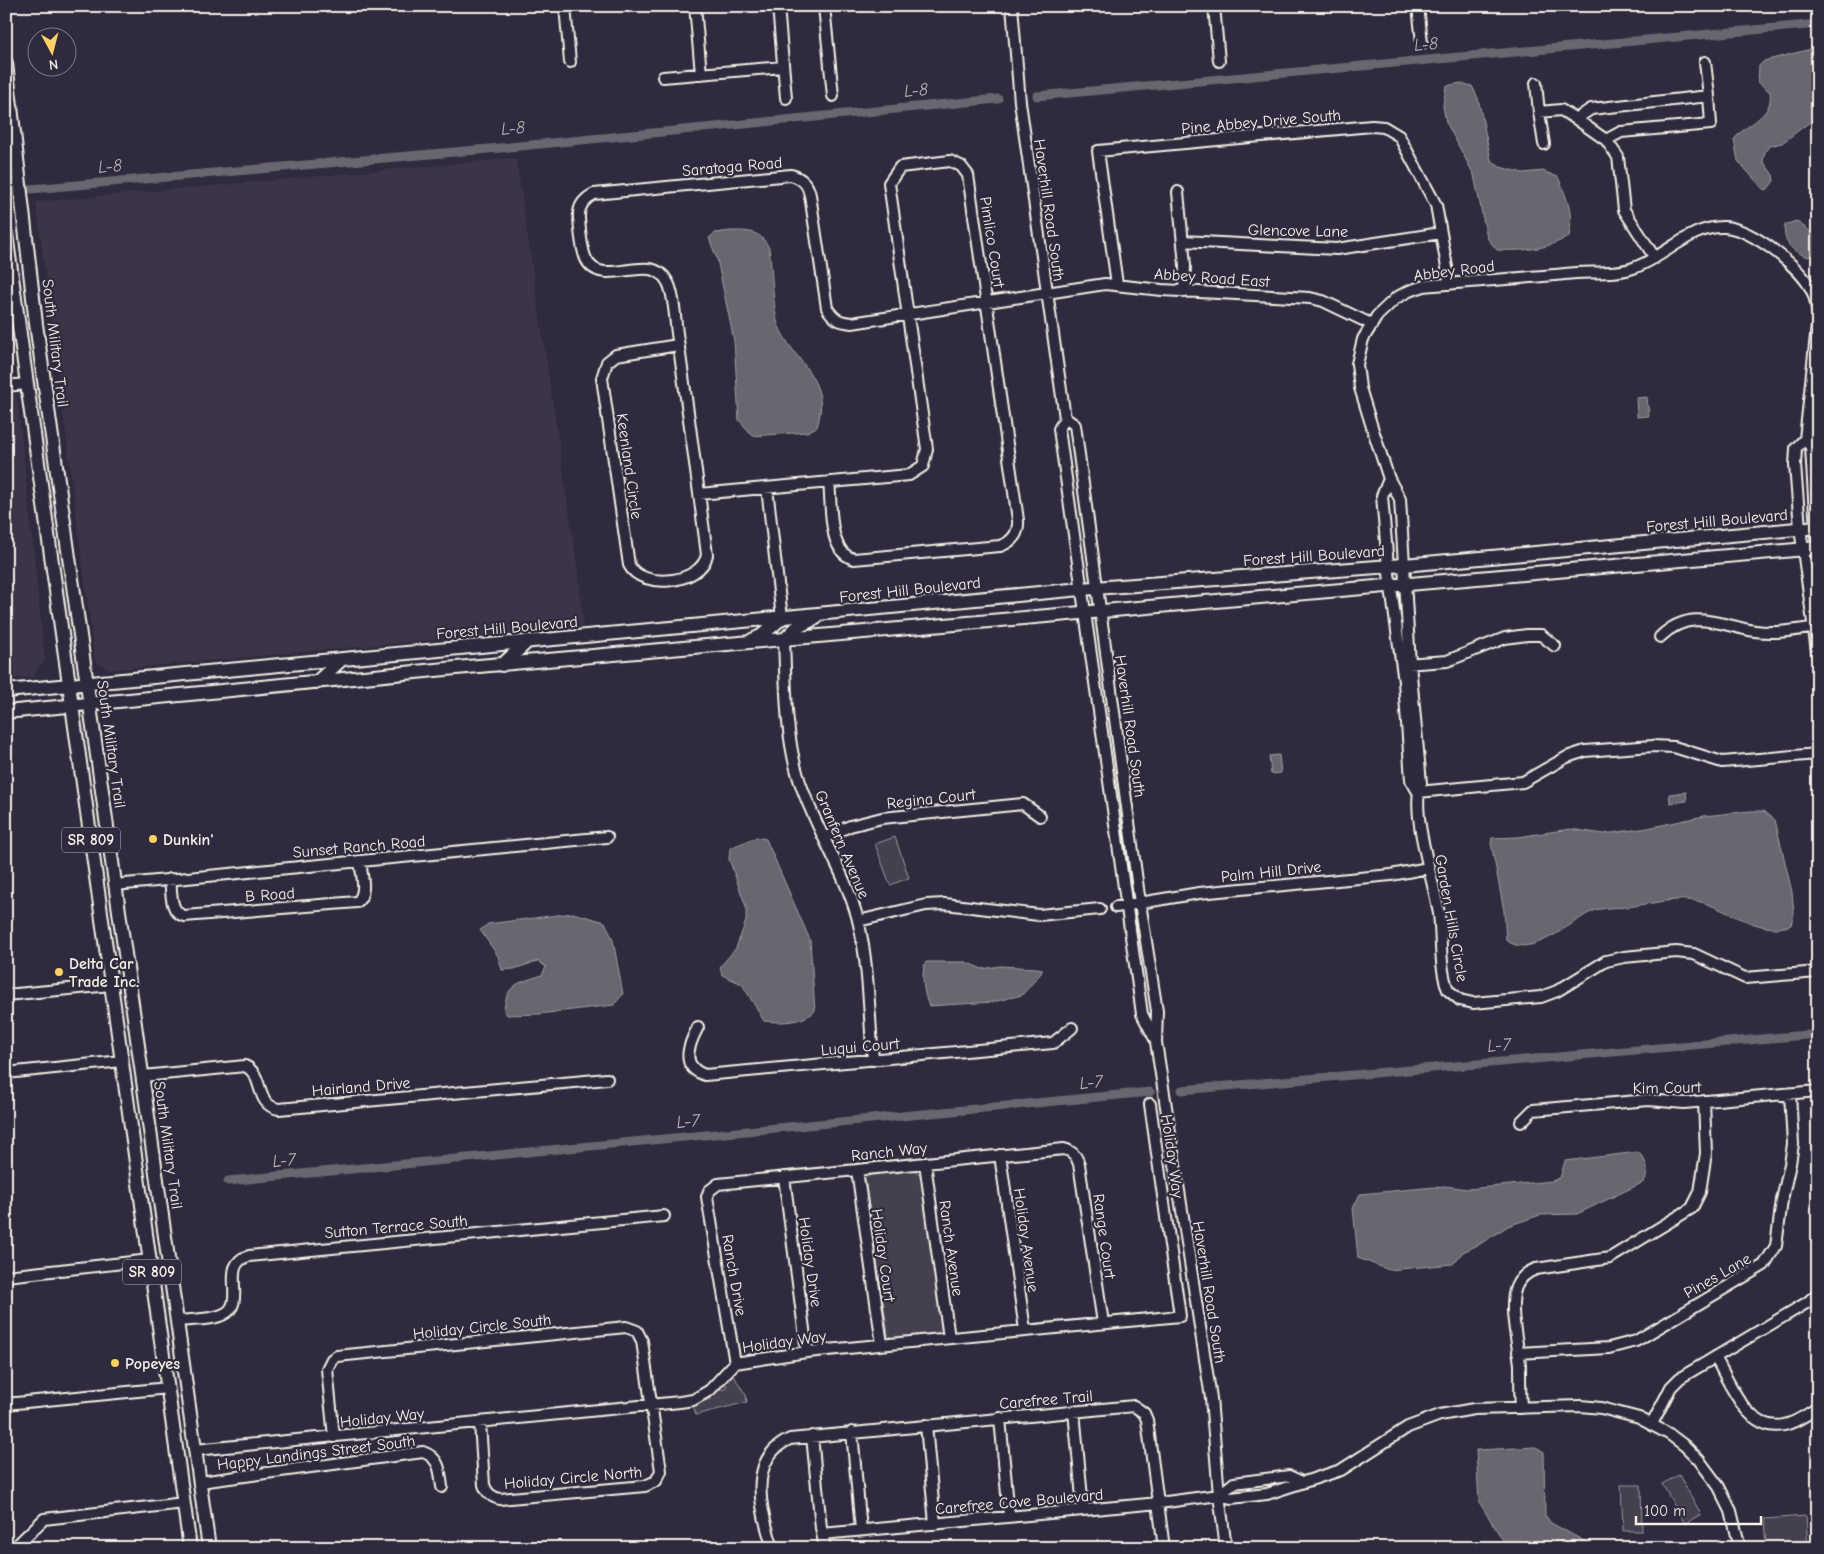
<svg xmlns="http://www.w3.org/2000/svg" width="1824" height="1554" viewBox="0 0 1824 1554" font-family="'Comic Neue',sans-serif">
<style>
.built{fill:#3b3647}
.green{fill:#454050;stroke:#9c989c}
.water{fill:#6a6670;stroke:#a19ea0}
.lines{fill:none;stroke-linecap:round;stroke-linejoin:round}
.canal{stroke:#6a6670;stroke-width:9}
.minor-casing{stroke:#f4f1e8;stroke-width:14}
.major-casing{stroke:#f4f1e8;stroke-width:16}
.minor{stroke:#2f2a3d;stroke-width:10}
.major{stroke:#2f2a3d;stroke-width:12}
.poi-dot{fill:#ffd166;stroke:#2f2a3d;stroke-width:2}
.labels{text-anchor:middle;stroke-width:4.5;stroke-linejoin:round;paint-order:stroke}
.shield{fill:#2f2a3d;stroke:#b9b5b5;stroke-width:1}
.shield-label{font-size:15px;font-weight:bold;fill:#f4f1e8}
.street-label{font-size:16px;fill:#f4f1e8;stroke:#2f2a3d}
.poi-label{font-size:16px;font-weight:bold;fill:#f4f1e8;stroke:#2f2a3d;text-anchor:start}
.water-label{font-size:18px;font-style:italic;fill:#b6b2b2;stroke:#2f2a3d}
</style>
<rect width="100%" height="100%" fill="#2f2a3d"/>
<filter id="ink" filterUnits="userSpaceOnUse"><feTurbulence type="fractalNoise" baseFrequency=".02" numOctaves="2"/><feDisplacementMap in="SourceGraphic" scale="10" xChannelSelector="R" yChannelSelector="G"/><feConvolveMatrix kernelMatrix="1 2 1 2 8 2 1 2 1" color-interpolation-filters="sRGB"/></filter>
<g filter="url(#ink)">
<path class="built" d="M516,158L578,570L583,626L109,670L95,661L36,202Z
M17,394L45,660L32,677L6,679V395Z"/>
<path class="green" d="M895,837L909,878L890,885L875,844Z
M913,1169L922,1176L944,1332L940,1336L892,1339L888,1335L865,1180L872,1173L888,1171L898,1173L904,1170Z
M733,1375L746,1395L747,1402L696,1415L693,1405L710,1399L721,1388L723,1390L727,1386L725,1383Z
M1679,1475L1701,1514L1685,1524L1662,1484Z
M1621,1485H1641L1642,1531H1623Z
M1806,1516L1808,1548H1766L1764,1519Z"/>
<path class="water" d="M1815,48L1818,49V113L1815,118L1782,143L1769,146L1765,152L1763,161L1773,175L1774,181L1767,190L1763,189L1738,161L1734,140C1745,123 1774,118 1770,92L1758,82L1759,66L1764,61Z
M1461,83L1472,86L1478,98L1491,160L1500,167L1523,173L1543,171L1558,177C1567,198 1574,214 1569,236C1547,250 1523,251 1497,250L1487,238L1474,175L1446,122L1443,106L1446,86Z
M1796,221L1818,237V251L1808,257C1792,251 1782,243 1785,225Z
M731,231C749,231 760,230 769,248C772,267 773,308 778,324C792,361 833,379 817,427L807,432L753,436L739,420L734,341L717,259L709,238L715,233Z
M1647,397L1649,416L1637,417L1636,398Z
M1279,755L1281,773L1271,774L1269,756Z
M1686,792L1687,801L1670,803L1669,794Z
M1750,811H1764L1775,820L1792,892L1794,913L1791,925C1763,937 1727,909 1701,902C1679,896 1650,904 1628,907C1617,908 1601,907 1591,912C1569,923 1530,960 1506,940L1504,911L1491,843L1492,838L1518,837L1570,829L1604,834L1648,828L1704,816Z
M757,837L766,839L810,940L815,1011C803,1023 780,1023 764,1021L742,984L722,975L720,967L736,948L746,921V907L729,859L730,848Z
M573,913L605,922L613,940L623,994L614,1005L539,1014L507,1015L504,1011C506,983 519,983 542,975L546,967L538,961L514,969L502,970L498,956L480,930L488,924Z
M926,962H966L982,969L1000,966L1037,968L1042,969V972L1022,995L993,1002L929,1006C924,997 920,970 926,962Z
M1638,1152C1647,1161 1650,1170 1644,1182L1577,1214L1540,1215L1508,1226L1480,1244L1463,1252L1453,1264L1389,1270L1358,1258L1353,1208L1360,1194L1445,1186L1468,1189L1552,1181L1560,1178L1565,1161Z
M1536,1447L1544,1452L1545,1515L1551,1523L1597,1548H1508L1479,1502L1476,1450Z"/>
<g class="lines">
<path class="canal" d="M1037,96L1818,24
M31,189L500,148L998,99
M1182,1090L1818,1034
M228,1181L1150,1092"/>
<defs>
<path id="minor" d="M565,6L570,62
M695,6L701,74
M778,6L786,98
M824,6L833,96
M1012,6L1020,102L1065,418L1059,429L1142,1014L1156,1041
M1214,6L1219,61
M1418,6L1422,43
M1705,62L1709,96
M663,77L783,67
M1536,83L1539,112L1561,110L1576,119
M1539,112L1544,144
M1606,140L1621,132L1711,124L1709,96L1591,109L1576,119L1606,140L1618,157L1624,210L1655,258
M1178,192L1185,265L1184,292
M1183,241L1337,249L1441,233
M1117,284L1098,151L1372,126L1384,127L1399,136L1436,205L1450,284
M678,345L616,355L607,362L602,378L629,565C642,590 701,584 707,555C698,483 688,412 678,340C675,325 675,293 667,281C650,250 601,291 586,259C581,248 580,231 579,218C578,207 584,199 594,194L791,175C802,178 808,184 810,195L827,308C834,319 839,322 852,323L1105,284L1162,290L1310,298L1323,301L1371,324
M6,386L26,384
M1065,418L1075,425L1140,903L1157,1011L1156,1042L1211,1398L1219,1495L1226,1548
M1805,439L1796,448L1795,465L1800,528L1818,659
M1389,479L1382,496L1388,566L1404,682L1411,780L1418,792
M767,488L782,618
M699,494L909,475L923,466L927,449L889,183L900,167L950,161L961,166L968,175L1018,520C1019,534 1012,542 1000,546L854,559C827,552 832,505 829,482
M1818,565L1811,447L1805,439L1818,316C1817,308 1816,299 1812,291C1801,267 1752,229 1725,227C1692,225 1666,256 1636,267C1619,274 1595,272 1576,273C1525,278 1475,281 1424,286L1409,291L1396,298L1377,316L1363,339L1357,364L1360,388L1372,427L1389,479L1400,499L1410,664L1421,783C1410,814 1434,880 1439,914C1442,938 1439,967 1448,990L1460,1000L1473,1003L1541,997L1557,991L1606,961L1624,957L1676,952L1694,954L1745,978L1818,972
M1660,637C1691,607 1719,625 1755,631C1775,634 1797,630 1817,627
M784,640C786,685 785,733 798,776C813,826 845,870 858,920C869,965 869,1014 873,1060
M1405,664L1447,661L1505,638L1527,635H1541L1555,646
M1418,792L1523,782L1567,757L1585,751L1653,746L1674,747L1722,762L1818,754
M824,838L850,826L882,818L1023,804L1040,816
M170,879C172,891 169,912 184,916L357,902C368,893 361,873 360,861
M115,885L607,837
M1116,907L1199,893L1391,875L1428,868
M858,921L926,905L945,904L1039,915L1100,909
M6,995L111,985
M698,1027C689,1044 679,1067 705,1075L1053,1043L1072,1028
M6,1073L122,1061
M143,1076L245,1066C265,1075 254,1105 279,1109L607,1079
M1521,1122L1533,1110L1649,1100L1684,1103L1818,1091
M1000,1155L1025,1330
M925,1163L949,1338
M857,1170L882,1344
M784,1177L807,1352
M6,1276L150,1260
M177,1321C191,1319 211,1321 224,1314C248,1303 218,1264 249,1256L664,1216
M1518,1353L1609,1348L1636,1341L1764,1265L1776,1246L1782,1200L1790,1164L1793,1144L1790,1094
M1715,1357C1730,1382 1747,1433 1784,1425C1796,1423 1807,1414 1818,1408
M735,1363L707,1197L709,1191L718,1184L1064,1149C1072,1151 1076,1155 1079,1164L1103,1323
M6,1404L168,1388
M1521,1408C1520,1394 1520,1379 1520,1365C1518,1342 1508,1308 1516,1287C1520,1278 1527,1272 1536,1269L1610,1258L1692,1208L1700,1192L1706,1153L1704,1101
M1074,1411L1083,1509
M1000,1418L1009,1516
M1652,1424L1671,1387L1680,1378L1808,1302L1818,1293
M926,1425L935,1524
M852,1432L861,1530
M812,1436L821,1528L825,1548
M334,1437L327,1369L332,1359L337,1356L626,1327L637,1331L642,1341L661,1471L656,1481L645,1486L500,1499C491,1497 487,1493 484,1485L480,1422
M195,1450L680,1402L693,1400L710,1390L735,1363L807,1352L1180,1316L1150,1104
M200,1482L423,1452C440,1458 440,1471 442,1487
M1219,1495L1234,1483L1289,1476L1302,1482
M822,1534L1159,1503L1219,1495L1231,1498L1267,1494L1341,1470L1408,1427L1440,1415L1474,1409L1581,1406L1601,1408L1639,1418L1669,1434L1685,1446L1699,1460L1719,1487L1731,1511L1740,1548
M14,1548L44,1519L184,1503
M773,1548C761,1512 746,1459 790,1439L1134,1406L1144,1413L1147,1420L1164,1548"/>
<path id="major" d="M6,63L36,324L209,1548
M6,234L190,1548
M752,640L761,636L782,618
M784,640L796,628L816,618
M502,665L528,641
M317,682L342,659
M6,691L1081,589L1404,565L1818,527
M6,712L456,668L1818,548"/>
</defs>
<use href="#minor" class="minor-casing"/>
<use href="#major" class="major-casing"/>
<use href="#minor" class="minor"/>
<use href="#major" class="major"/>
</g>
</g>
<g class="poi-dot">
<circle cx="153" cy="839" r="5"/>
<circle cx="59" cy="972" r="5"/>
<circle cx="115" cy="1363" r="5"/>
</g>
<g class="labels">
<g class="shield">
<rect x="62" y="827.5" width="58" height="25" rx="4"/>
<rect x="123" y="1259.5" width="58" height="25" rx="4"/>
</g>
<g class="shield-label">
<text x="91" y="845">SR 809</text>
<text x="152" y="1277">SR 809</text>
</g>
<g class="street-label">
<text transform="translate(1261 121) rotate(-5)" y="6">Pine Abbey Drive South</text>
<text transform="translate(732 166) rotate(-5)" y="6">Saratoga Road</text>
<text transform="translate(1050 210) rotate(82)" y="6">Haverhill Road South</text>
<text transform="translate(1298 230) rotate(1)" y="6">Glencove Lane</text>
<text transform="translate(993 242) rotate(81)" y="6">Pimlico Court</text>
<text transform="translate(1454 270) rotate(-7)" y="6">Abbey Road</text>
<text transform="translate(1212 277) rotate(4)" y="6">Abbey Road East</text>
<text transform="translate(56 343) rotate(83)" y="6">South Military Trail</text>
<text transform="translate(630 466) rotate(82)" y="6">Keenland Circle</text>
<text transform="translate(1717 520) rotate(-5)" y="6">Forest Hill Boulevard</text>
<text transform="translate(1314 555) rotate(-4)" y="6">Forest Hill Boulevard</text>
<text transform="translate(910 589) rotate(-6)" y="6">Forest Hill Boulevard</text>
<text transform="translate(507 627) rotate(-5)" y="6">Forest Hill Boulevard</text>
<text transform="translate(1131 726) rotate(82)" y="6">Haverhill Road South</text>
<text transform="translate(112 744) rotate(82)" y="6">South Military Trail</text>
<text transform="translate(931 798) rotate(-6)" y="6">Regina Court</text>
<text transform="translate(843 844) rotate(67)" y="6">Granfern Avenue</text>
<text transform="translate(359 846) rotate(-5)" y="6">Sunset Ranch Road</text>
<text transform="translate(1271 871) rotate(-6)" y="6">Palm Hill Drive</text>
<text transform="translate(270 894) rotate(-4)" y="6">B Road</text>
<text transform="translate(1452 918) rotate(80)" y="6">Garden Hills Circle</text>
<text transform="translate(860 1046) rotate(-5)" y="6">Luqui Court</text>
<text transform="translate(361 1086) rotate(-5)" y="6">Hairland Drive</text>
<text transform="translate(1667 1087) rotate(-1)" y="6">Kim Court</text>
<text transform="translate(169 1145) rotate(82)" y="6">South Military Trail</text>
<text transform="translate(889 1151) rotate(-6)" y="6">Ranch Way</text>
<text transform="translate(1173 1156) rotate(82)" y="6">Holiday Way</text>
<text transform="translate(396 1226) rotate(-5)" y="6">Sutton Terrace South</text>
<text transform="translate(1105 1236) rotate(82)" y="6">Range Court</text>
<text transform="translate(1027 1240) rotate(82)" y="6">Holiday Avenue</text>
<text transform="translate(952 1248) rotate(82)" y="6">Ranch Avenue</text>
<text transform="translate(884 1255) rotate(82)" y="6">Holiday Court</text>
<text transform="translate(811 1262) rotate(82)" y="6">Holiday Drive</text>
<text transform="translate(735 1275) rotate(80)" y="6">Ranch Drive</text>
<text transform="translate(1717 1275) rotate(-30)" y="6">Pines Lane</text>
<text transform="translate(1210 1292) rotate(81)" y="6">Haverhill Road South</text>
<text transform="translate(482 1326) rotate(-6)" y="6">Holiday Circle South</text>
<text transform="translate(784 1341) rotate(-8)" y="6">Holiday Way</text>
<text transform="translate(1046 1399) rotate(-5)" y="6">Carefree Trail</text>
<text transform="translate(382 1417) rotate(-6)" y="6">Holiday Way</text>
<text transform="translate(316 1452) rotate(-7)" y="6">Happy Landings Street South</text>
<text transform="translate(573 1477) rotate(-5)" y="6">Holiday Circle North</text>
<text transform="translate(1019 1501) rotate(-5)" y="6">Carefree Cove Boulevard</text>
</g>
<g class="poi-label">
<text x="163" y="845">Dunkin'</text>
<text x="69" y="969">Delta Car<tspan x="69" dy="18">Trade Inc.</tspan></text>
<text x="125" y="1369">Popeyes</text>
</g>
<g class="water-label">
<text transform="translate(1426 44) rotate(-5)" y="6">L-8</text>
<text transform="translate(916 90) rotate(-5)" y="6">L-8</text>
<text transform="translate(513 128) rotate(-5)" y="6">L-8</text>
<text transform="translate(110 166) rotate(-5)" y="6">L-8</text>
<text transform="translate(1499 1045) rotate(-5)" y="6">L-7</text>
<text transform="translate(1091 1082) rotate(-6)" y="6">L-7</text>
<text transform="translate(688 1121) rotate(-6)" y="6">L-7</text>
<text transform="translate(284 1160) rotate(-6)" y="6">L-7</text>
</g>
</g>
<rect width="1824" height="1554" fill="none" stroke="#2f2a3d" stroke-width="25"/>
<rect x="12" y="12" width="1799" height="1529" fill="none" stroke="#f4f1e8" stroke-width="2" filter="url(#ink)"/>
<g transform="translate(52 52) rotate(173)"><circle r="24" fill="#2f2a3d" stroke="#7e7a81"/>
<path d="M0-4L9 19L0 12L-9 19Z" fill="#ffd166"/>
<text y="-8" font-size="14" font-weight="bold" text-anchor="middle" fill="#f4f1e8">N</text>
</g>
<path d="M1636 1516v8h125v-8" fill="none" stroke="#f4f1e8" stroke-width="2.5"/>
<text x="1644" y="1516" font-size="15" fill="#f4f1e8" stroke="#2f2a3d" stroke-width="4" paint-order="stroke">100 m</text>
</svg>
